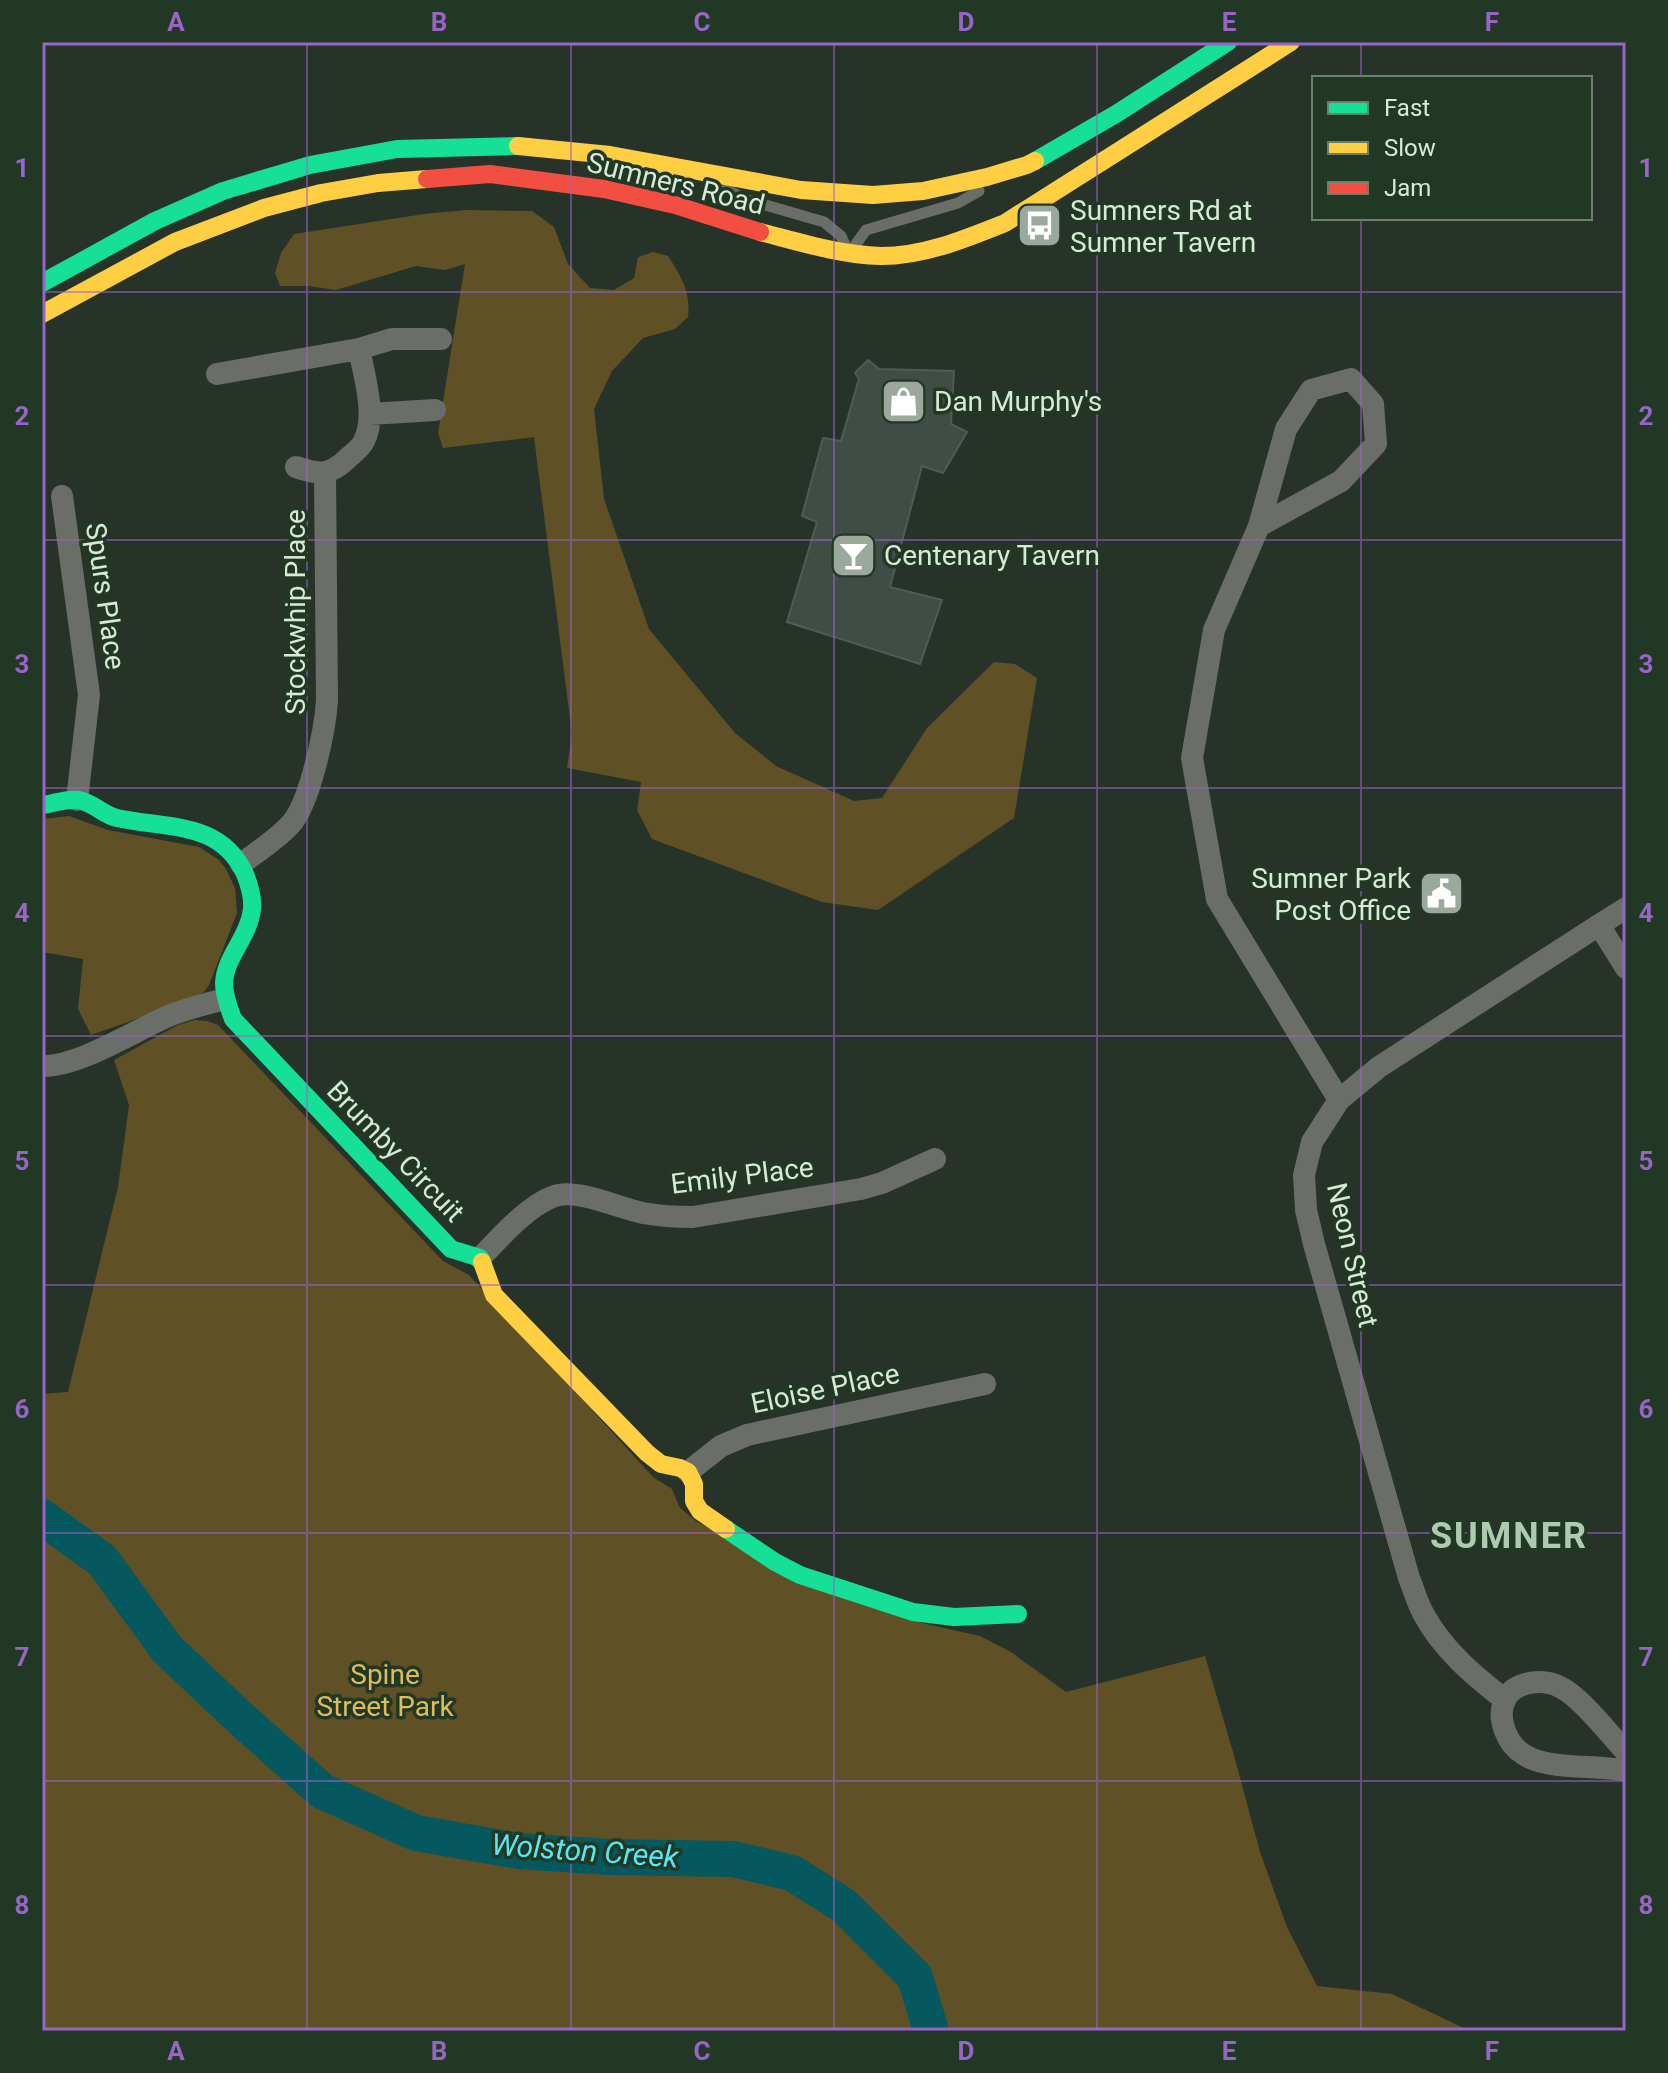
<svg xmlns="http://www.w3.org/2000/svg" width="1668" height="2073" viewBox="0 0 1668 2073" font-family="Roboto,sans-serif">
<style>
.green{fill:#5f5125}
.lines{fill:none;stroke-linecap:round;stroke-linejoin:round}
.river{stroke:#04585e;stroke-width:36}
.building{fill:#404d46;stroke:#4f5c55;stroke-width:2}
.lane{stroke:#6b6e68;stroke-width:11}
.street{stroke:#6b6e68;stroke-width:22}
.fast{stroke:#16e098;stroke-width:18}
.slow{stroke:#ffcf43;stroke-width:18}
.jam{stroke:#f24e42;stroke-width:18}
.grid{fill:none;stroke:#9864c7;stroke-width:2;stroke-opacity:0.55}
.labels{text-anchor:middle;stroke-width:7;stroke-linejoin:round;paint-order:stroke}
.street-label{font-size:28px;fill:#dae8da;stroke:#213924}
.poi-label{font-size:28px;fill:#dae8da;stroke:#213924;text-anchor:start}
.park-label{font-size:28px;fill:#dfbb5b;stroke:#213924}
.water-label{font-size:30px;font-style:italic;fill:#59e7f6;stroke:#213924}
.district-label{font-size:36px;font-weight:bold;letter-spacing:2px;fill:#aecbb0;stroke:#213924}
.neatline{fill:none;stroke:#9864c7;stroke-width:3}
.grid-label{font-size:26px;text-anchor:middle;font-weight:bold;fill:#9864c7}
</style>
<rect width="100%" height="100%" fill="#273328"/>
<path class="green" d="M466,210L532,211L554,227L568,264L590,288L614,290L634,278L638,257L653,252L668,256C681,276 691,292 688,317L675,329L643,338L612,371L594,409L604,499L649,629L735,733L776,766L854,801L882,798L927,728L994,662L1015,664L1037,678L1014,818L878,910L822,902L652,839L637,810L641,782L567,768L572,734L534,437L443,448L438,433L465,264L445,270L416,266L336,290L308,286H280L275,273L281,253L294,234L424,214Z
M69,816L108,830L199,847L219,860L226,869L235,888L237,913L209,985L204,992L196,998L91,1035L78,1009L83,959L42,952V819Z
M195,1020L207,1021L218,1025L443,1261L469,1275L653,1477L672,1489L680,1508L697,1522L922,1623L980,1636L1011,1652L1066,1692L1205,1656L1235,1759L1260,1852L1287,1927L1317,1986L1392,1994L1470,2031H42V1394L68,1392L118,1187L129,1105L114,1060L178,1025Z"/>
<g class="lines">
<path class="river" d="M42,1517L102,1560L167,1649L239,1717L322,1791L416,1833L519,1851L609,1857L733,1859L792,1873L843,1905L915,1977L931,2031"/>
</g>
<path class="building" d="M868,360L879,369L954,371L951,424L967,432L943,473L922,466L890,587L942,600L920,664L787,622L817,522L802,516L823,438L841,441L859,379L855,373Z"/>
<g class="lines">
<path class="lane" d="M725,189L748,200L824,222L841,236L849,254L866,230L958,203L979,191"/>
<path class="street" d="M217,374L359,349L392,339H441
M1351,379L1373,404L1376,444L1341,481L1259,526L1286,429L1311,390Z
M370,414L435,410
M296,467C319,475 329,476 347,459C353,453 361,448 364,441C377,416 364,375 359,349
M62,496L89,695L77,800
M1259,526L1214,630L1192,758L1217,899L1339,1100
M241,864C257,852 276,840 290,825C310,804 325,730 327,701L325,473
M1626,908L1599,925L1626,968
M42,1066C77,1067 131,1033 164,1018C183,1009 204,1005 224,999
M480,1258C500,1238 525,1208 552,1197C575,1187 618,1208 643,1213C660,1216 676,1217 693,1217L861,1189L882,1183L935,1159
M688,1472L721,1446L747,1435L985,1384
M1505,1700C1473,1675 1442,1649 1423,1613C1417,1602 1414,1590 1409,1578L1314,1244L1306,1210L1304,1175L1312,1142L1339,1100L1379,1067L1599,925
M1626,1752C1609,1734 1581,1697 1560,1687C1543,1678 1514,1681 1505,1700C1496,1718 1507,1744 1523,1754C1548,1771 1596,1764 1626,1771"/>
<path class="fast" d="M1035,161L1116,114L1228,42
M42,283L155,221L223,191L310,165L397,149L518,146
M42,805C54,804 66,798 78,800C93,802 103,815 117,818C166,829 220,820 245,874C249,884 253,898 252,909C249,937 225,957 224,983C224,996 229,1008 233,1019L451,1249L480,1258L482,1262
M726,1529L775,1562L800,1575L913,1612L954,1617L1018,1614"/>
<path class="slow" d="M518,146L610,155L801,190L873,195L923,191L987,177L1027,165L1035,161
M760,232C799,242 840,255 881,256C924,256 965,239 1005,223L1291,42
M42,314L175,242L264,208L321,193L378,183L427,179
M482,1262L494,1295L647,1453L661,1464L680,1468L688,1472L694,1484V1501L700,1511L726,1529"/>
<path class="jam" d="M427,179L490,174L604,189L675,205L760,232"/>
</g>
<path class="grid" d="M307,42V2031M571,42V2031M834,42V2031M1097,42V2031M1361,42V78M1361,218V2031M42,292H1626M42,540H1626M42,788H1626M42,1036H1626M42,1285H1626M42,1533H1626M42,1781H1626"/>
<defs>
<symbol id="bus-square" viewBox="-11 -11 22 22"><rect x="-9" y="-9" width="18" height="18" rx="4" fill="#9ba99c" stroke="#213924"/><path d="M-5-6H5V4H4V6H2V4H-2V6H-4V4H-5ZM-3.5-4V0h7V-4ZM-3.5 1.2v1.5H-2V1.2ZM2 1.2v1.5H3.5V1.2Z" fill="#fff"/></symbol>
<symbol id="shop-square" viewBox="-11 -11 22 22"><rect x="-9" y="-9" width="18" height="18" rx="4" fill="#9ba99c" stroke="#213924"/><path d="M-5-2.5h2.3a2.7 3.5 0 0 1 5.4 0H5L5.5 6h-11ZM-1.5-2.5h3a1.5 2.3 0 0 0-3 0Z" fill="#fff"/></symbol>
<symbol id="bar-square" viewBox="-11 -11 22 22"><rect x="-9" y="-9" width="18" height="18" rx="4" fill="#9ba99c" stroke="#213924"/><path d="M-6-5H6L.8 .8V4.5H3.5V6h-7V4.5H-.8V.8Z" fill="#fff"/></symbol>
<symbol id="civic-square" viewBox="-11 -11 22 22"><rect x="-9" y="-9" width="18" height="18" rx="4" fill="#9ba99c" stroke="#213924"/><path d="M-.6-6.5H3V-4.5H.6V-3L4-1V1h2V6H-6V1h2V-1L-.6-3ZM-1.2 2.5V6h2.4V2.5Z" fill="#fff"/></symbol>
</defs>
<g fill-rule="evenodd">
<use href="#bus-square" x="1014" y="200" width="51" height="51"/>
<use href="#shop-square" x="878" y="376" width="51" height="51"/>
<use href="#bar-square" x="828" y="530" width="51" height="51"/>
<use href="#civic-square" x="1416" y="868" width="51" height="51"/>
</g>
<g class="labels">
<g class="street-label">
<text transform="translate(676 183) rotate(14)" y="10">Sumners Road</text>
<text transform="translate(106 596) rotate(82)" y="10">Spurs Place</text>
<text transform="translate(295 612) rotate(-90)" y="10">Stockwhip Place</text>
<text transform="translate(396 1151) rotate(46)" y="10">Brumby Circuit</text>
<text transform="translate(742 1175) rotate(-7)" y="10">Emily Place</text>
<text transform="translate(1353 1255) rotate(77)" y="10">Neon Street</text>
<text transform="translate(825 1388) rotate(-12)" y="10">Eloise Place</text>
</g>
<g class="poi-label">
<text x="1070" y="220">Sumners Rd at<tspan x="1070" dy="32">Sumner Tavern</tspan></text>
<text x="934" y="411">Dan Murphy's</text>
<text x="884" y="565">Centenary Tavern</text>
<text x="1411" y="888" text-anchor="end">Sumner Park<tspan x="1411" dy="32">Post Office</tspan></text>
</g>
<g class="park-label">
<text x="385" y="1684">Spine<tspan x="385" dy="32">Street Park</tspan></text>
</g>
<g class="water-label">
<text transform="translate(585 1851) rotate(4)" y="10">Wolston Creek</text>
</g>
<g class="district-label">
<text x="1509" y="1548">SUMNER</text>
</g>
</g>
<rect width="1668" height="2073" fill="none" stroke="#213924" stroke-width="88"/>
<rect x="1312" y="76" width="280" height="144" fill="#213924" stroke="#6b7f6d" stroke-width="2"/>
<rect x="1328" y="102" width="40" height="12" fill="#16e098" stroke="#6b7f6d" stroke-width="2"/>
<text x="1384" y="116" font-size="24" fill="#dae8da">Fast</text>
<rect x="1328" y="142" width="40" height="12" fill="#ffcf43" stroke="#6b7f6d" stroke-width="2"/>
<text x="1384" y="156" font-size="24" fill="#dae8da">Slow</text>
<rect x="1328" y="182" width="40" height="12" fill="#f24e42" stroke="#6b7f6d" stroke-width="2"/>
<text x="1384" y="196" font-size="24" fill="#dae8da">Jam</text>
<rect x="44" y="44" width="1580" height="1985" class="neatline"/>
<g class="grid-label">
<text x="176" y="31">A</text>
<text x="439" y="31">B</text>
<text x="702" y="31">C</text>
<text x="966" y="31">D</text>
<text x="1229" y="31">E</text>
<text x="1492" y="31">F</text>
<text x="22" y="177">1</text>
<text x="1646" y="177">1</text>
<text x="22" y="425">2</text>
<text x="1646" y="425">2</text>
<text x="22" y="673">3</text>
<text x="1646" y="673">3</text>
<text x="22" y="922">4</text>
<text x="1646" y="922">4</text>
<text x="22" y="1170">5</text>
<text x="1646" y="1170">5</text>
<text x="22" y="1418">6</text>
<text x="1646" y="1418">6</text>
<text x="22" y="1666">7</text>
<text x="1646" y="1666">7</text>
<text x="22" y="1914">8</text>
<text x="1646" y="1914">8</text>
<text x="176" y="2060">A</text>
<text x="439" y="2060">B</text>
<text x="702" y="2060">C</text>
<text x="966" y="2060">D</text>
<text x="1229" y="2060">E</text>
<text x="1492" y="2060">F</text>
</g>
</svg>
